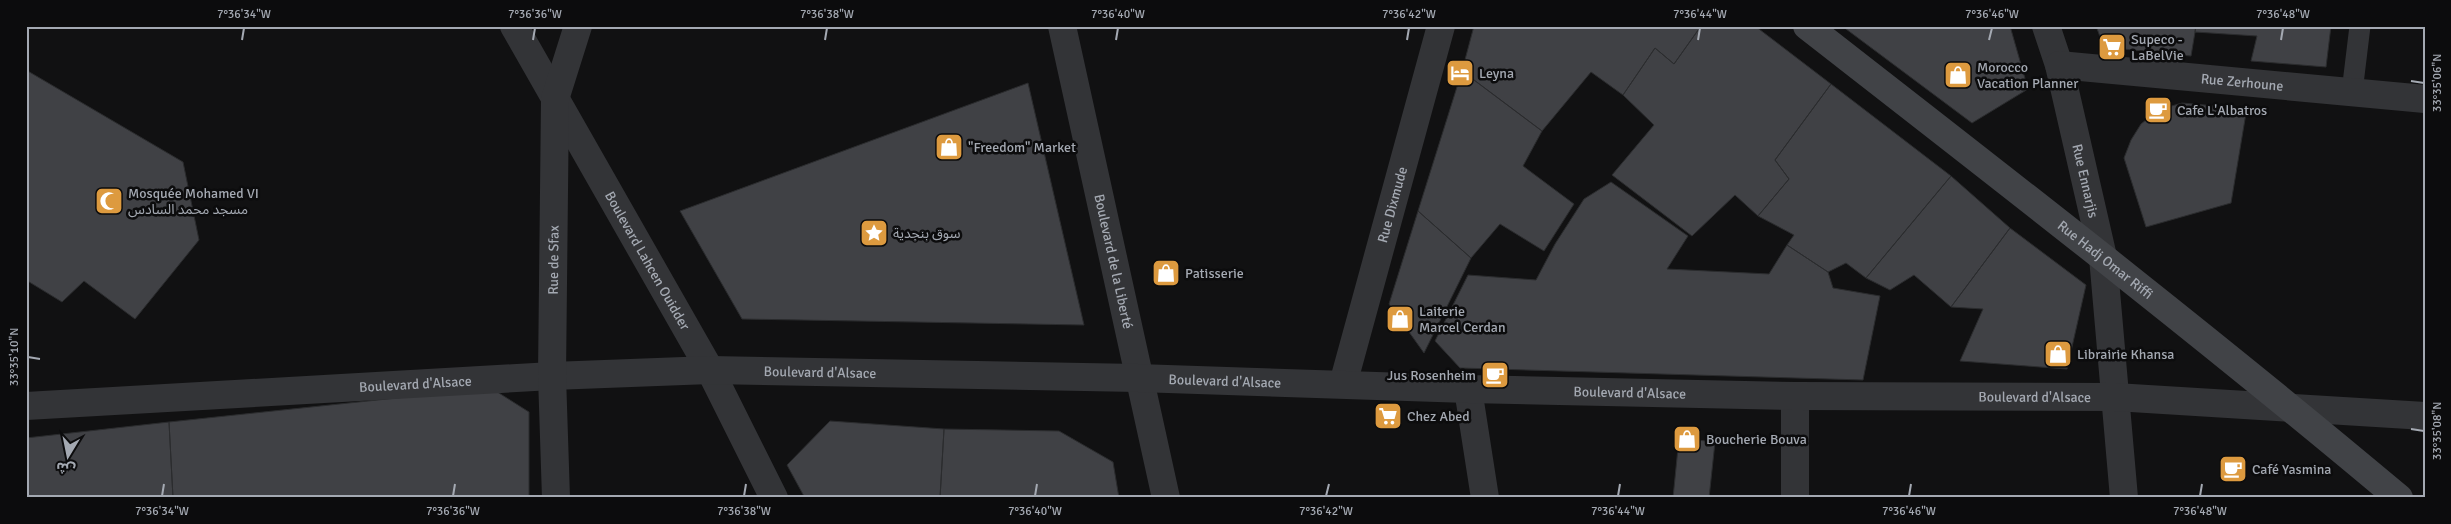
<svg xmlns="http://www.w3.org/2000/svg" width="2451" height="524" viewBox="0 0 2451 524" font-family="Signika,'Noto Sans Arabic',sans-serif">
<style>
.building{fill:#404145;stroke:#2b2c2e}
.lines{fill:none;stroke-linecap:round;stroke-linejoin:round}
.lane{stroke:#333437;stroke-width:21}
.street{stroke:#333437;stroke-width:28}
.secondary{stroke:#414347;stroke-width:28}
.ticks{fill:none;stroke:#a4a9b2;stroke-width:2}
.labels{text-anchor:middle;stroke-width:5;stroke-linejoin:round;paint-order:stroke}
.poi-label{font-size:14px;fill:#a4a9b2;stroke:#0c0c0d;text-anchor:start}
.street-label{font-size:14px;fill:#a4a9b2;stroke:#0c0c0d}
.neatline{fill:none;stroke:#a4a9b2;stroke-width:2}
.ticks-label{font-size:12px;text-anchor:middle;fill:#a4a9b2}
</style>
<rect width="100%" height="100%" fill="#111112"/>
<path class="building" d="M1474,26H1701L1674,64L1655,48L1623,95L1591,72L1542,131L1462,71Z
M1701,26H1755L1831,84L1775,160L1789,179L1758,216L1735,195L1692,236L1612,175L1654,125L1623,95L1655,48L1674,64Z
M1842,26H2010L2028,89L1972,123Z
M2096,26H2196L2191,56L2104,47Z
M2196,26H2331L2326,67L2251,61L2257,36L2195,32Z
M26,70L183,162L199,240L135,319L84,281L62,302L26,280Z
M1462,71L1542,131L1523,166L1574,204L1544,251L1500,224L1471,258L1418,211Z
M1028,83L1084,325L742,319L680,211Z
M1831,84L1951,176L1866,278L1846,263L1828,272L1787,245L1794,235L1758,216L1789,179L1775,160Z
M2182,103L2216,106L2246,113L2231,203L2146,227L2124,158L2131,140L2141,124L2158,110Z
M1951,176L2010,228L1951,307L1914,275L1890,290L1866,278Z
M1611,182L1688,236L1667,269L1769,274L1787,245L1828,272L1833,288L1880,296L1863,380L1460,368L1435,341L1468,275L1536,280L1555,244L1584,199Z
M1418,211L1471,258L1424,353L1389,304Z
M2010,228L2086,285L2067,369L1960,361L1983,309L1951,307Z
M491,388L529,412V498H173L169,422Z
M830,421L944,429L940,498H805L787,465Z
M169,422L173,498H26V438Z
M944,429L1059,431L1113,462L1119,498H940Z
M1679,438L1715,442L1709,498H1673Z"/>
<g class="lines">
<path class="lane" d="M2352,92L2360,26"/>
<g class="street">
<path id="s1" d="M514,26L710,370L774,498"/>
<path id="s2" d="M1062,26L1166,498"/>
<path id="s3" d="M2046,26L2059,65L2103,257L2124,498"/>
<path id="s4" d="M2059,65L2425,99"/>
<path id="s5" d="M1343,384L1441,26"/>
<path d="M1468,389L1485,498"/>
<path d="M1795,396V498"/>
<path id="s6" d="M26,406L552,376L710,370L1138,378L1468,389L1795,396L2115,397L2425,416"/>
<path id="s7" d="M556,498L552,376L555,99L578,26"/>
</g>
<path class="secondary" id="s8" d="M1807,26C2006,181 2205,335 2399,498"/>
</g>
<path class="ticks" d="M242,40L244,28M533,40L535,28M825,40L827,28M1116,40L1118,28M1407,40L1409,28M1698,40L1700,28M1989,40L1992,28M2281,40L2283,28M2411,81L2424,83M28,357L40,359M2411,429L2424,431M162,496L164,484M453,496L455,484M744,496L746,484M1035,496L1037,484M1326,496L1329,484M1618,496L1620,484M1909,496L1911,484M2200,496L2202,484"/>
<defs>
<symbol id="supermarket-square" viewBox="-11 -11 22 22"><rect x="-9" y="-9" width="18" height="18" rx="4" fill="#dd9a3f" stroke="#0c0c0d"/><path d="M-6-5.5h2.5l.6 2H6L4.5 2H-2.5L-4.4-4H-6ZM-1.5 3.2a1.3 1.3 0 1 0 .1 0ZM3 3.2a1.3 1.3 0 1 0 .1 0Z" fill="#fff"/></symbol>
<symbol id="hotel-square" viewBox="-11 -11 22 22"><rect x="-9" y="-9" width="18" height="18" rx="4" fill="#dd9a3f" stroke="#0c0c0d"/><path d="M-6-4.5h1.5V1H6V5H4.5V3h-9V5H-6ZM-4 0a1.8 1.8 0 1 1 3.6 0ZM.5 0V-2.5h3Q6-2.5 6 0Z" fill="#fff"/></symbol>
<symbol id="shop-square" viewBox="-11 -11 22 22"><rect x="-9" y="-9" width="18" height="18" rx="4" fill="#dd9a3f" stroke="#0c0c0d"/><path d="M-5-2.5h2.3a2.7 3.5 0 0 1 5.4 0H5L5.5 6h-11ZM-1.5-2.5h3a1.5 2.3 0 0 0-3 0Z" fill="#fff"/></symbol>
<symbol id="cafe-square" viewBox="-11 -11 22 22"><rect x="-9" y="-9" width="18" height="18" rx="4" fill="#dd9a3f" stroke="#0c0c0d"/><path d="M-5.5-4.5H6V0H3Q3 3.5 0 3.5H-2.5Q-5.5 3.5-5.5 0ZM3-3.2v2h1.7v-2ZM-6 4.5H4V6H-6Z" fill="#fff"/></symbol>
<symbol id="mosque-square" viewBox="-11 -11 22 22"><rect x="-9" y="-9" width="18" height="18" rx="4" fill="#dd9a3f" stroke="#0c0c0d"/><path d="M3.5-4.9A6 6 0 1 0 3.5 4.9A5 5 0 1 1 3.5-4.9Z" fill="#fff"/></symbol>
<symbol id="sight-square" viewBox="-11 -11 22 22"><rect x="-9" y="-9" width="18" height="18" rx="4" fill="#dd9a3f" stroke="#0c0c0d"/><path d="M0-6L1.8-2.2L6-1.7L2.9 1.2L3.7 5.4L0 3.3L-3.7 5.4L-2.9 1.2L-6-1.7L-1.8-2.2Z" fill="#fff"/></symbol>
</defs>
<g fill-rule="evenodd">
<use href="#supermarket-square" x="2096" y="31" width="32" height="32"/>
<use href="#hotel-square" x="1444" y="57" width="32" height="32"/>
<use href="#shop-square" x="1942" y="59" width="32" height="32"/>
<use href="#cafe-square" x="2142" y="94" width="32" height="32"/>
<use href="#shop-square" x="933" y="131" width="32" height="32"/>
<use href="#mosque-square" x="93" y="185" width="32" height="32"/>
<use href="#sight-square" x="858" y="217" width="32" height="32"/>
<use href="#shop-square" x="1150" y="257" width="32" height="32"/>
<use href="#shop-square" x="1384" y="303" width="32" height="32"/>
<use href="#shop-square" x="2042" y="338" width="32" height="32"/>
<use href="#cafe-square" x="1479" y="359" width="32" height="32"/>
<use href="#supermarket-square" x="1372" y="400" width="32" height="32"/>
<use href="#shop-square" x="1671" y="423" width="32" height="32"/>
<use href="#cafe-square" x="2217" y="453" width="32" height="32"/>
</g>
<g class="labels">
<g class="poi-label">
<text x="2131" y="44">Supeco -<tspan x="2131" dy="16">LaBelVie</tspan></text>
<text x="1977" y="72">Morocco<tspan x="1977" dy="16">Vacation Planner</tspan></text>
<text x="1479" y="78">Leyna</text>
<text x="2177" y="115">Cafe L'Albatros</text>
<text x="968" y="152">"Freedom" Market</text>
<text x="128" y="198">Mosquée Mohamed VI<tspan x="128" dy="16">مسجد محمد السادس</tspan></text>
<text x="893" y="238">سوق بنجدية</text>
<text x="1185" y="278">Patisserie</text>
<text x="1419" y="316">Laiterie<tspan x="1419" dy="16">Marcel Cerdan</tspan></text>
<text x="2077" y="359">Librairie Khansa</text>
<text x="1476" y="380" text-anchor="end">Jus Rosenheim</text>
<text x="1407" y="421">Chez Abed</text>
<text x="1706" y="444">Boucherie Bouva</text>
<text x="2252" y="474">Café Yasmina</text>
</g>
<g class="street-label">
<text dy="5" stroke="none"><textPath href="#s4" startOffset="184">Rue Zerhoune</textPath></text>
<text dy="5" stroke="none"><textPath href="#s3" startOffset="160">Rue Ennarjis</textPath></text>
<text dy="5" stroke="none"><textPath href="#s5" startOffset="186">Rue Dixmude</textPath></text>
<text dy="5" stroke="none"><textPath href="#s8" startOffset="379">Rue Hadj Omar Riffi</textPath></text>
<text dy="5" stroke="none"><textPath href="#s7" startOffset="238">Rue de Sfax</textPath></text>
<text dy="5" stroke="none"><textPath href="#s1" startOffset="270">Boulevard Lahcen Ouidder</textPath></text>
<text dy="5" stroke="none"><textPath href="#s2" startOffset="241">Boulevard de la Liberté</textPath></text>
<text dy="5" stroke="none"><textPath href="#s6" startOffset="795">Boulevard d'Alsace</textPath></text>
<text dy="5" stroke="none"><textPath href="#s6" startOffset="1200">Boulevard d'Alsace</textPath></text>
<text dy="5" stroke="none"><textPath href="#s6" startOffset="390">Boulevard d'Alsace</textPath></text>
<text dy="5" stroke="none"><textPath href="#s6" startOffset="1605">Boulevard d'Alsace</textPath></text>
<text dy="5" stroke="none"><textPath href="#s6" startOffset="2010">Boulevard d'Alsace</textPath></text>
</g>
</g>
<rect width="2451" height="524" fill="none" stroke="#0c0c0d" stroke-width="55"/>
<g transform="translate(68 456) rotate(190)" stroke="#0c0c0d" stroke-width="4" paint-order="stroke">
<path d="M0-4L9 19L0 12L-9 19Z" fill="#a4a9b2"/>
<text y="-8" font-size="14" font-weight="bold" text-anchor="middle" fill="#a4a9b2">ش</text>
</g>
<rect x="28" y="28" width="2396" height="468" class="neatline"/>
<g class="ticks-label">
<text x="244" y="18">7°36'34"W</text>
<text x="535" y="18">7°36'36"W</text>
<text x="827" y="18">7°36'38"W</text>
<text x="1118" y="18">7°36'40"W</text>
<text x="1409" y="18">7°36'42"W</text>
<text x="1700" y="18">7°36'44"W</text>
<text x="1992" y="18">7°36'46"W</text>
<text x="2283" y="18">7°36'48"W</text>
<text transform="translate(2437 83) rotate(-90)" y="4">33°35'06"N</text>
<text transform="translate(14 357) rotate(-90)" y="4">33°35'10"N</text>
<text transform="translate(2437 431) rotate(-90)" y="4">33°35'08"N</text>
<text x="162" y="515">7°36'34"W</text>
<text x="453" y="515">7°36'36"W</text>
<text x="744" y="515">7°36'38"W</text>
<text x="1035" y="515">7°36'40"W</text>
<text x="1326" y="515">7°36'42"W</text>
<text x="1618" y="515">7°36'44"W</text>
<text x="1909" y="515">7°36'46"W</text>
<text x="2200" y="515">7°36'48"W</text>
</g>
</svg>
